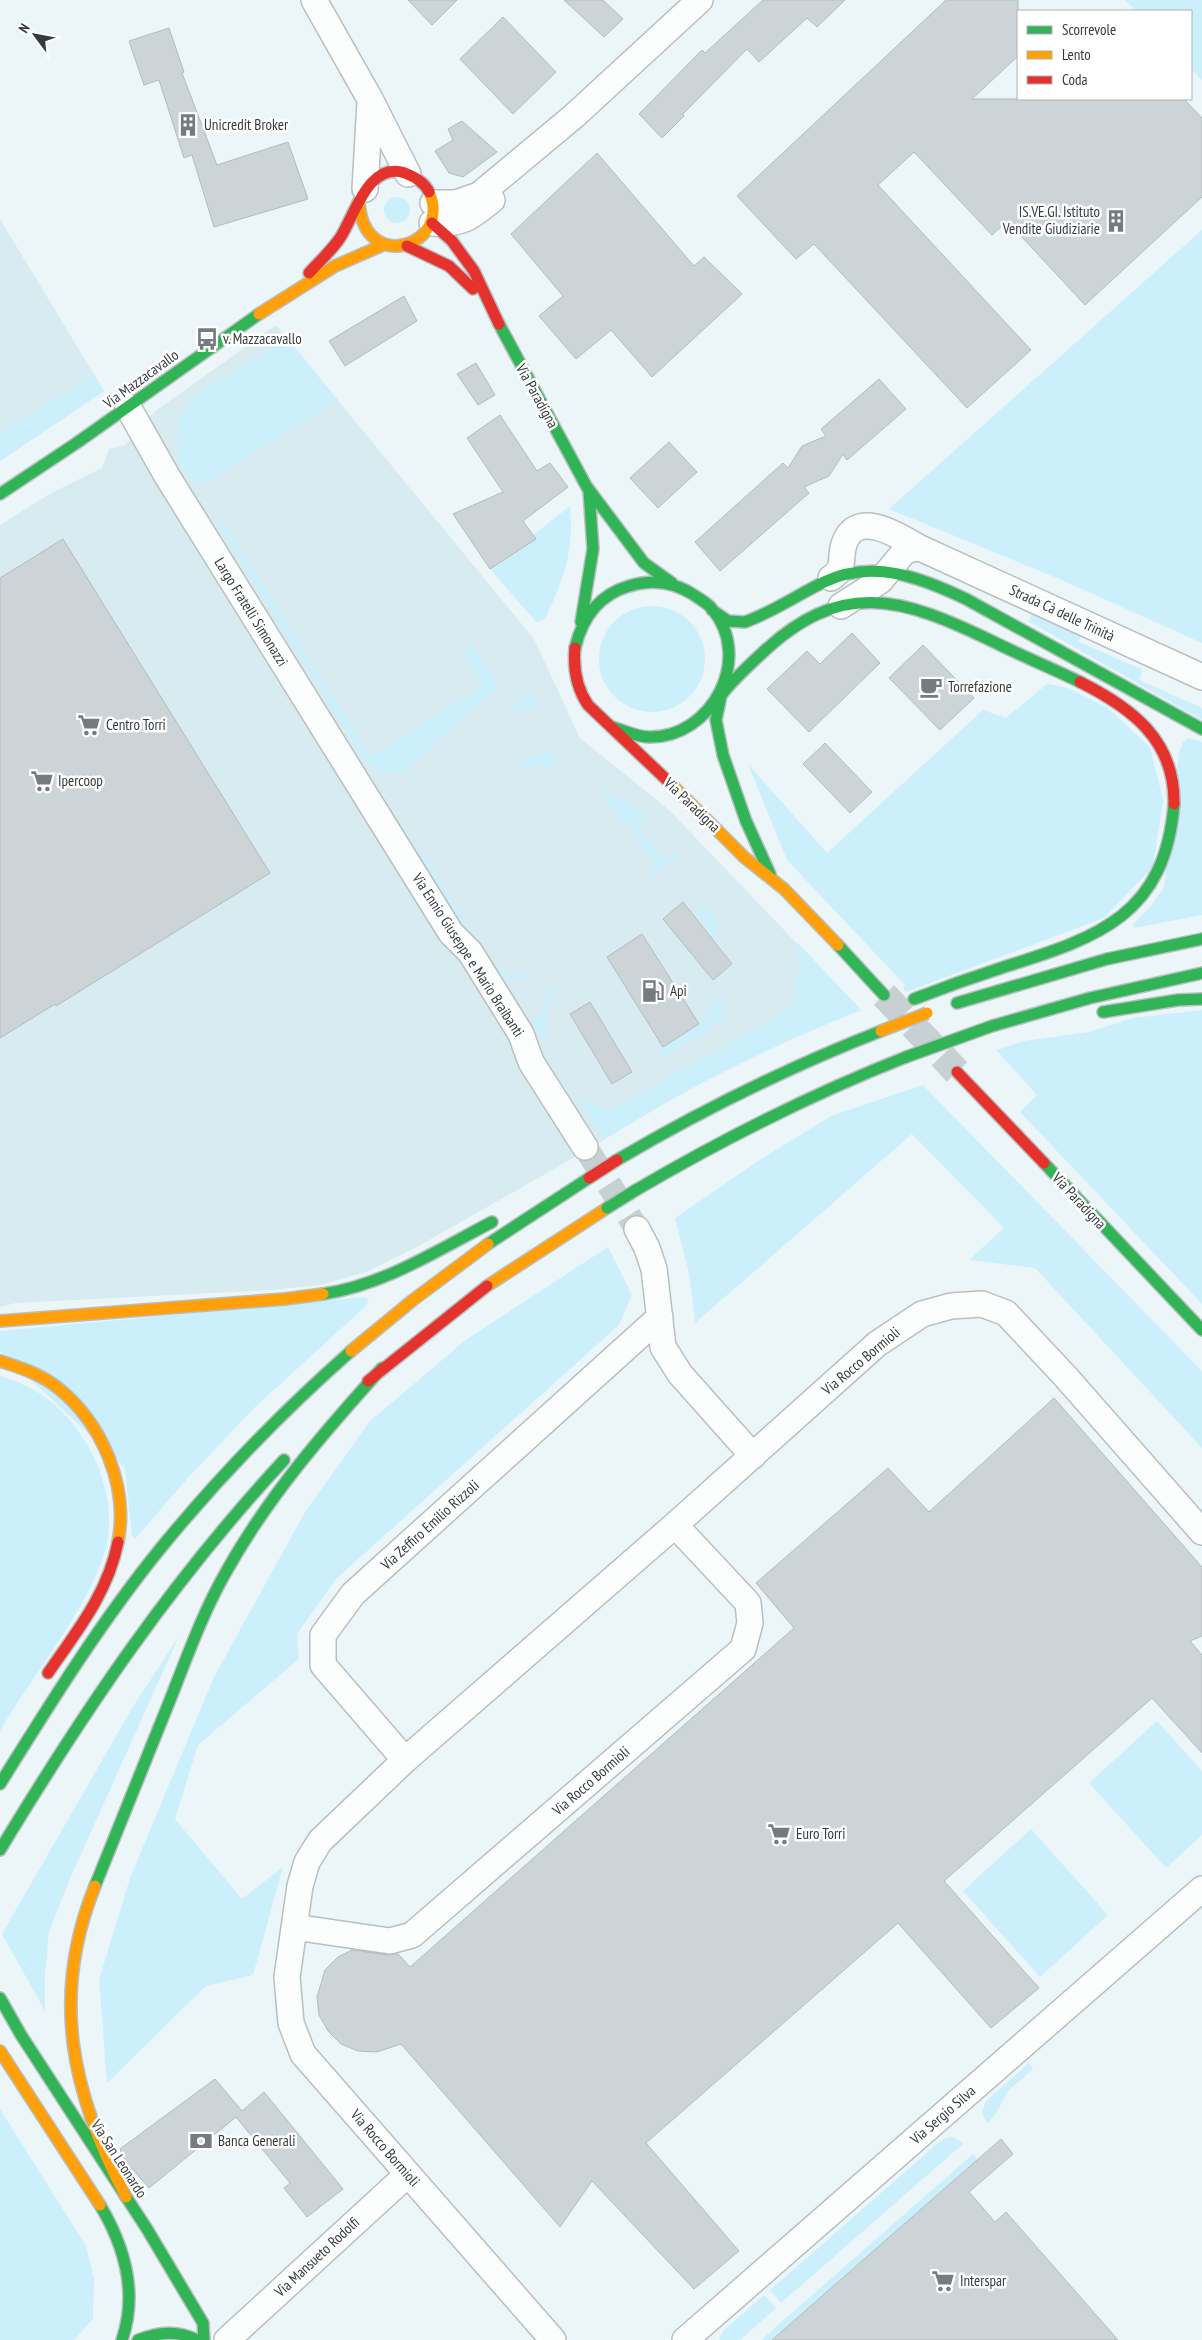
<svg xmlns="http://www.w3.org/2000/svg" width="1202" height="2340" viewBox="0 0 1202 2340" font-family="'PT Sans Narrow',sans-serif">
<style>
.built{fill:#d8ebf1}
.green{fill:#cbf0fb}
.building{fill:#cdd4d7;stroke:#b3bbbc}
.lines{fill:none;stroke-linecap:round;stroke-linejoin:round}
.street-tunnel{stroke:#c7d1d3;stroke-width:25;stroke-dasharray:25 12;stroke-linecap:butt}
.secondary-tunnel{stroke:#c7d1d3;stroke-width:28;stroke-dasharray:28 14;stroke-linecap:butt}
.street-casing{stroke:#b8bfc1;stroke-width:28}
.fast-casing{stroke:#b8bfc1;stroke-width:14}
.slow-casing{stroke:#b8bfc1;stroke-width:14}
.jam-casing{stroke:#b8bfc1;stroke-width:14}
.street{stroke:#fcfefe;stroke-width:25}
.fast{stroke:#30b455;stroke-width:11}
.slow{stroke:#ff9f0a;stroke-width:11}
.jam{stroke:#e5322d;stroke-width:11}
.fast-bridge-casing{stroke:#b8bfc1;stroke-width:14;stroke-linecap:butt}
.slow-bridge-casing{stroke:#b8bfc1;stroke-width:14;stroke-linecap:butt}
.jam-bridge-casing{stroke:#b8bfc1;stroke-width:14;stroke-linecap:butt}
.fast-bridge{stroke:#30b455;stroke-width:11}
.slow-bridge{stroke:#ff9f0a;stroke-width:11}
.jam-bridge{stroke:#e5322d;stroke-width:11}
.labels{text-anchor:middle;stroke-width:5;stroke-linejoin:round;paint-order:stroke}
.poi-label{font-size:15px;fill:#343b3d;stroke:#fff;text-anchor:start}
.street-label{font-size:15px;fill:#343b3d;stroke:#fff}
</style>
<rect width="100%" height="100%" fill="#ecf6f9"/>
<path class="built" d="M0,219L104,391L0,461Z
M276,325L534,639L580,738L668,809L861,1010L761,1051L697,1084L575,1157L417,1247L369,1271L321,1285L269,1290L16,1303L0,1307V525L51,493L102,468L109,449L125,445L154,412Z"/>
<path class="green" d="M1125,0H1202V80L1191,69V11H1136Z
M384 210a13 13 0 1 1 26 0a13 13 0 1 1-26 0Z
M1202,230V643L1057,578L889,509Z
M287,338L338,400L207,482C195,487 190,480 184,469C173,448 175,419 191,401C199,391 212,385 222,379C244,365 265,352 287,338Z
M94,375L104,391L0,461V433Z
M570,506C574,550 565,576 547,615L543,620L536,622L490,569Z
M220,515L370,757L483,686L462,651L472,645L498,687L407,769C388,782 373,770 361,754L221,529L218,522Z
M599 659a53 53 0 1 1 106 0a53 53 0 1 1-106 0Z
M1033,612L1081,634L1079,642L1143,670L1139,680L1202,708V720L1028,621Z
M1047,684L1068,688L1108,708L1150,747L1163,800L1153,867L1104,918L906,992L903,988L905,985L787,860L748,764L827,853L983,710L1006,718Z
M533,689L538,706L509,714V710Z
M1189,738L1202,742V915L1134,928L1133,924L1151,906L1164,887L1179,753L1183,742Z
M552,752L559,760L545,769L540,761L525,770L519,761L536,754Z
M602,792L627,802L649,815L637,825L664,860L677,850L680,854L653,876L650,872L656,867L628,823L622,826Z
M422,853L493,966L510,975L527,973L529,977C511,985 499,978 486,966L417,856Z
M705,905L719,924L717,932L711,939L705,932L708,929L695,913Z
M798,943L861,1010C769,1047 688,1087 604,1139L582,1105L589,1100L604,1110L615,1107L783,1013C803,997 792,993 797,976C799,971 801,967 799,961C798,955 795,952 795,946Z
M555,986L558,989C542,1007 547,1014 547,1037L542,1039L532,1023L540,1016L547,996L546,993Z
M716,997L726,999L720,1023L665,1055L660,1054L658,1049L662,1046L699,1024Z
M1202,1010V1304L1020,1112L1037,1095L996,1050L1024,1041L1089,1032L1133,1018Z
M923,1085L1202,1371V1448L1035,1268L969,1260L1004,1228L912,1134L695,1323L689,1273L675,1218L758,1161L831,1116Z
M608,1247L632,1295L619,1325L336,1579L297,1634L299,1659L198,1745L175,1819L242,1899L283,1867L253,1975L206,1986L107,2083L99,1980L130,1878L214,1677L305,1512L370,1421L467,1339Z
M365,1297L369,1300L366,1306L254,1408L186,1480L135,1539L132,1536L125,1468L0,1351V1331Z
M0,1376C36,1385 63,1407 83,1438C104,1470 117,1517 104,1554C85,1614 32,1675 0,1731Z
M179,1636L69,1881L49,1932L45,1975V2011L2,1934L134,1705Z
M1157,1721L1202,1771V1835L1166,1868L1089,1783Z
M1031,1829L1108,1915L1040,1977L963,1891Z
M1029,2063L1033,2069L1009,2090L995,2115L987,2124L982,2112L986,2101Z
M0,2109L86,2246L94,2279L93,2319L74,2340H0Z
M952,2137L964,2143L781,2303L770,2290L939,2142L945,2138Z
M973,2154L978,2160L772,2340H761Z
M764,2295L776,2308L740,2340H719L724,2330Z"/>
<path class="building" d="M408,0H457L432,25Z
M564,0H603L623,19L604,37Z
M763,0H845L817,27L807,18L759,62L747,49L683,114L684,116L662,138L639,114L702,50L705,53Z
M946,0H1018V56L972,99H1184L1202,118V197L1085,305L1007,221L992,235L914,152L878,185L1031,350L967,408L814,244L796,259L737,196Z
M503,17L556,72L513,114L460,59Z
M169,28L184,72L182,73L217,165L288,142L308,199L214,227L192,155L184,158L159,80L144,85L129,41Z
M462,121L497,152L463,177L449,173L435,151L453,140L448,129Z
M597,153L694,266L704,257L742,294L652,377L611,330L576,359L539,316L563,296L511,234Z
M404,296L417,321L345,366L329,341Z
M476,363L495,395L478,405L457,374Z
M879,379L906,409L847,460L843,454L829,476L804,487L809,493L720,571L695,542L783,463L788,468L802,446L826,436L821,429Z
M500,415L537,471L550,463L568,487L523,521L536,539L490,569L453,514L503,492L467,438Z
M669,442L697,472L658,508L630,478Z
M63,539L270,873L56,1006L55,1004L0,1038V578Z
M852,633L880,663L809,732L767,689L807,651L820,664Z
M923,645L974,698L940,730L889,678Z
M825,743L872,792L850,813L803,764Z
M683,902L732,964L713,980L663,919Z
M642,934L699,1024L663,1047L607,957Z
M590,1002L632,1072L612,1084L570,1014Z
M1054,1398L1202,1567V1636L1190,1641L1202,1655V1753L1152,1698L944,1881L1039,1988L991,2028L898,1923L646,2143L739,2251L694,2289L592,2181L560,2227L401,2044L377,2052L358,2051L341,2044L328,2031L319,2015L317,1997L325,1970L338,1957L352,1950L388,1955L398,1954L410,1967L794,1628L756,1583L888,1468L929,1512Z
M215,2079L242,2111L264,2092L343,2189L307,2217L284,2188L290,2183L236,2117L149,2188L125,2161L120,2149Z
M1001,2139L1013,2154L969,2192L995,2222L1006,2212L1118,2340H772Z"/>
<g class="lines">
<path class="street-tunnel" d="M589,1153L637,1229"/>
<path class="secondary-tunnel" d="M884,995L957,1072"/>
<defs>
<path id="street" d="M314,0L370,99L408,174
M365,189L370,102
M433,203H456L479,195L574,116L700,0
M432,223C461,225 470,218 492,200
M128,407L167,476L451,933L470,952L521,1034L531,1062L585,1147
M831,578C845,569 840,561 843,548C853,506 898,535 918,547L1202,677
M841,606L880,581L905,551L915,548L922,549
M637,1229L647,1248L654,1269L663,1347L680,1374L753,1456
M405,1760L323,1665V1635L353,1594L660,1317
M294,1927L390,1941L412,1935L743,1649L750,1623L748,1603L675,1525
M227,2340L408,2174
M553,2340L303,2054L291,2023L287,1977L300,1886L307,1862L320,1841L405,1760L675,1525L877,1344L922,1314L951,1306L982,1304L1006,1313L1065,1376L1202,1532
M685,2340L1202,1889"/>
<path id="fast" d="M499,324L589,491L593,549L581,622
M587,487L644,563L672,583
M0,494L78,442L259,314
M712,610L728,621L745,622C773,612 797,595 824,582C873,559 920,577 966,599L1202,729
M575,648C582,619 598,595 629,586C651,579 674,582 694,595C699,599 708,603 712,609C754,658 712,738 649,737C637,737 623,730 612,727
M722,694C733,680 746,668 759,656C841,577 901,597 994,642C1022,656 1051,668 1080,682
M721,696L716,720L723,755L746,821L770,874
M838,945L884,995
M914,999C945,987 976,976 1007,966C1100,937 1165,914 1174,804
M957,1003L1107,959L1202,939
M1103,1012L1178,1000L1202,999
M992,1026L1090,998L1202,973
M617,1160C702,1110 789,1067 881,1031
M1044,1163L1202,1330
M636,1190C723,1139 812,1094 906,1057
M488,1244L589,1178
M323,1294C384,1285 438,1250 492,1222
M0,1784C50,1704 100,1623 160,1549C218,1478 282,1412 351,1351
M0,1850C86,1708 171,1582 284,1460
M95,1886C120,1824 145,1762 170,1700C187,1657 203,1612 226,1572C267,1498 325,1431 382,1368
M0,1998L21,2035L147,2229L203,2323L204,2340
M100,2205C125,2247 138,2293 122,2340
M138,2340C159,2332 177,2330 197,2340"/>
<path id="slow" d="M359,202C364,276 453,245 429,192
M259,314L335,266L383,245
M671,784L744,857L784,889L838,945
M487,1286L607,1208
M0,1321L285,1299L323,1294
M351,1351L413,1300L488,1244
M0,1361C21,1368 41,1374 58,1388C102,1423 129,1486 118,1542
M95,1886C50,1997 72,2094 126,2197
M0,2051L100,2205"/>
<path id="jam" d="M432,223L452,241L474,271L499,324
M407,246L449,266L473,289
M309,273C319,262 331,251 340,238C355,215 368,161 405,173C415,177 425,183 429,192
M575,648C573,669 576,687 588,705L671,784
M1080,682C1132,708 1175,740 1174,804
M957,1072L1044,1163
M368,1381L487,1286
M48,1673C77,1631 108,1593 118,1542"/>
</defs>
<use href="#street" class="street-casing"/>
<use href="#fast" class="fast-casing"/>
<use href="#slow" class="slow-casing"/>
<use href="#jam" class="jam-casing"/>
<use href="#street" class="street"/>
<use href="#fast" class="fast"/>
<use href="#slow" class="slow"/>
<use href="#jam" class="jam"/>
<defs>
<path id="fast-bridge" d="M906,1057L992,1026
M607,1208L636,1190"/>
<path id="slow-bridge" d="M881,1031L927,1013"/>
<path id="jam-bridge" d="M589,1178L617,1160"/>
</defs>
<use href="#fast-bridge" class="fast-bridge-casing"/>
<use href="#slow-bridge" class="slow-bridge-casing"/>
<use href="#jam-bridge" class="jam-bridge-casing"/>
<use href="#fast-bridge" class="fast-bridge"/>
<use href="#slow-bridge" class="slow-bridge"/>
<use href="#jam-bridge" class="jam-bridge"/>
</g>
<defs>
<symbol id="building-bare" viewBox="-9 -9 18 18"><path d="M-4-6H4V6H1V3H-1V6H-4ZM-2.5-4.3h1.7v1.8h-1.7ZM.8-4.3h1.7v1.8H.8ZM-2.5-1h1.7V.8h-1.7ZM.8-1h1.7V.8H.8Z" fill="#747c7f" stroke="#fff" stroke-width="2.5" paint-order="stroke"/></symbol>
<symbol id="bus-bare" viewBox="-9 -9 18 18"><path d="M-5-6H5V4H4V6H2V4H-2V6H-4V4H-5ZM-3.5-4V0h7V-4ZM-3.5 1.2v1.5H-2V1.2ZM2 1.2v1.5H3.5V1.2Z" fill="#747c7f" stroke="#fff" stroke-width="2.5" paint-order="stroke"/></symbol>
<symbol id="cafe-bare" viewBox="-9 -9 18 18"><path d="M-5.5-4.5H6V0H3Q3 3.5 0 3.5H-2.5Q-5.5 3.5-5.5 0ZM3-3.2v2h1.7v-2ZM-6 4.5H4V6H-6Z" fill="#747c7f" stroke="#fff" stroke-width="2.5" paint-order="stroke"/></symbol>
<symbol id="supermarket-bare" viewBox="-9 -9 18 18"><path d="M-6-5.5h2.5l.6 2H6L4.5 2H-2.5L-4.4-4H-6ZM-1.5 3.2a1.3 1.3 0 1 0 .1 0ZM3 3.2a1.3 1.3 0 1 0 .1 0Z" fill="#747c7f" stroke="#fff" stroke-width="2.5" paint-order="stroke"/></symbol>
<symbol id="fuel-bare" viewBox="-9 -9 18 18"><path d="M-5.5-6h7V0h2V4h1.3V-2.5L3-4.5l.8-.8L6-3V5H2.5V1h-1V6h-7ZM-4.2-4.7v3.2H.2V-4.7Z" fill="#747c7f" stroke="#fff" stroke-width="2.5" paint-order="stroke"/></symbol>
<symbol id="bank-bare" viewBox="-9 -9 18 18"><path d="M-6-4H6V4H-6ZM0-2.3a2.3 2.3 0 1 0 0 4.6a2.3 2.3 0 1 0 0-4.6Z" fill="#747c7f" stroke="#fff" stroke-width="2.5" paint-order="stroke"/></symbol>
</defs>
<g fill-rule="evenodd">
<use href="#building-bare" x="172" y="109" width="32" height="32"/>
<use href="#building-bare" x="1100" y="205" width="32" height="32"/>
<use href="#bus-bare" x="191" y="323" width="32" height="32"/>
<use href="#cafe-bare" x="915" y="671" width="32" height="32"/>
<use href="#supermarket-bare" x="73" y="709" width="32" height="32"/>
<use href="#supermarket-bare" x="26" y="765" width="32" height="32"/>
<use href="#fuel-bare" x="637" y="975" width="32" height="32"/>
<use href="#supermarket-bare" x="763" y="1818" width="32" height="32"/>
<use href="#bank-bare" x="185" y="2125" width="32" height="32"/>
<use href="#supermarket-bare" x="927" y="2265" width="32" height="32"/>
</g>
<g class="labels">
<g class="poi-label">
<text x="204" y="130">Unicredit Broker</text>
<text x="1100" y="217" text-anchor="end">IS.VE.GI. Istituto<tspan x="1100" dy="17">Vendite Giudiziarie</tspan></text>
<text x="223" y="344">v. Mazzacavallo</text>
<text x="948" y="692">Torrefazione</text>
<text x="106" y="730">Centro Torri</text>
<text x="58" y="786">Ipercoop</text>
<text x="670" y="996">Api</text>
<text x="796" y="1839">Euro Torri</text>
<text x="218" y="2146">Banca Generali</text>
<text x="960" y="2286">Interspar</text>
</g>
<g class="street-label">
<text transform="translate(141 379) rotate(-36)" y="5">Via Mazzacavallo</text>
<text transform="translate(537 396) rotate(61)" y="5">Via Paradigna</text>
<text transform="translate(251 612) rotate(58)" y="5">Largo Fratelli Simonazzi</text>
<text transform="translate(1062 613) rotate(25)" y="5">Strada Cà delle Trinità</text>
<text transform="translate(692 805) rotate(44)" y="5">Via Paradigna</text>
<text transform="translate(468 955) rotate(57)" y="5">Via Ennio Giuseppe e Mario Braibanti</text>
<text transform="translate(1079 1201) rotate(47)" y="5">Via Paradigna</text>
<text transform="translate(861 1361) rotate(-40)" y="5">Via Rocco Bormioli</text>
<text transform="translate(430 1525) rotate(-42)" y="5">Via Zeffiro Emilio Rizzoli</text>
<text transform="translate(591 1781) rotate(-41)" y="5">Via Rocco Bormioli</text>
<text transform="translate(943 2115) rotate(-41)" y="5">Via Sergio Silva</text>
<text transform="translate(385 2148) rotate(49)" y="5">Via Rocco Bormioli</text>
<text transform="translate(119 2159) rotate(57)" y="5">Via San Leonardo</text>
<text transform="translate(317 2257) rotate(-43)" y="5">Via Mansueto Rodolfi</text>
</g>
</g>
<rect x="1017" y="10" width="175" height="90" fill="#ffffff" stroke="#aeb1b1"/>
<rect x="1027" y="26" width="25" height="8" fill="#30b455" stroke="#aeb1b1"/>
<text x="1062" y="35" font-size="15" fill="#343b3d">Scorrevole</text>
<rect x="1027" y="51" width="25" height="8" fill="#ff9f0a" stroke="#aeb1b1"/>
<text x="1062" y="60" font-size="15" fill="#343b3d">Lento</text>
<rect x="1027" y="76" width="25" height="8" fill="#e5322d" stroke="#aeb1b1"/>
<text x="1062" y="85" font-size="15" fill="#343b3d">Coda</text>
<g transform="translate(35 35) rotate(302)" stroke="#ffffff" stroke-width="4" paint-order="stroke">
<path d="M0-4L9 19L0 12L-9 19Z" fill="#343b3d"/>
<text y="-8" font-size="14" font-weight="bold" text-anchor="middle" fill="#343b3d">N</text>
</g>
</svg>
